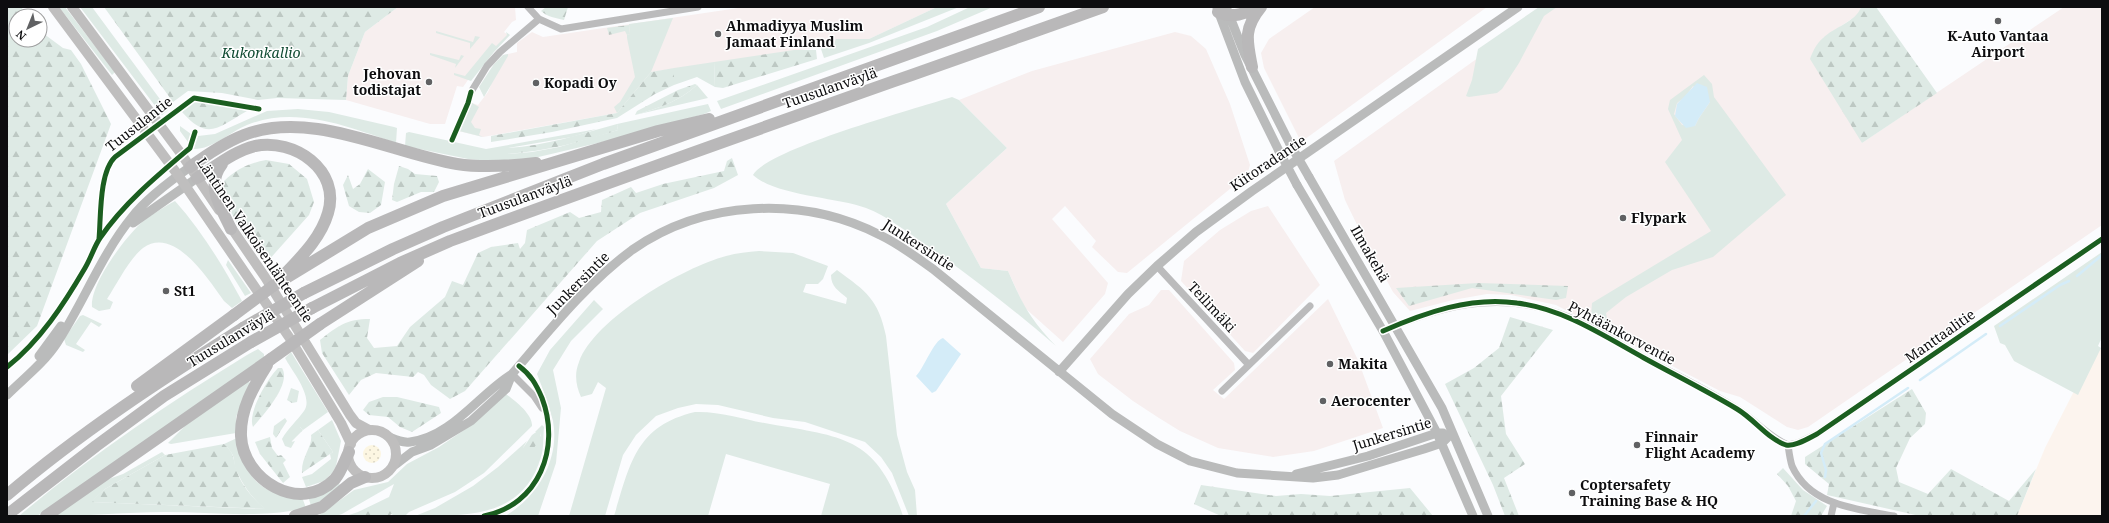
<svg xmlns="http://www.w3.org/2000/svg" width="2109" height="523" viewBox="0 0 2109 523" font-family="'Noto Serif',serif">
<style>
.industrial{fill:#f7efef}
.education{fill:#fcf4ee}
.grass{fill:#deeae5;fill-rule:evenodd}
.forest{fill:url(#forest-firs)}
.sand{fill:url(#sand-dots)}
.water{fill:#d4ecf8}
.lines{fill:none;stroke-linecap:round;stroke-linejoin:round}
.stream{stroke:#d4ecf8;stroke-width:2.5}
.street{stroke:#bbbbbc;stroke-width:7}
.secondary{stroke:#babbbb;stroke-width:9}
.primary{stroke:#bfbebe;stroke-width:10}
.highway{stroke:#b9b8b9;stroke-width:12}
.secondary-bridge{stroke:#babbbb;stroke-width:9}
.highway-bridge{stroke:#b9b8b9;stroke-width:12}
.cycleway-casing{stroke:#fff;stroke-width:8}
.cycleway{stroke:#1b5e20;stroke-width:5}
.poi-dot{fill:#606163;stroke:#fff;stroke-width:1.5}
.labels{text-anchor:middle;stroke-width:3;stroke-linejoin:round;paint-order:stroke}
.poi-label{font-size:14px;font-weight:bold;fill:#0d0d0f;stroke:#fff;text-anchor:start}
.park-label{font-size:14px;font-style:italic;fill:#104b32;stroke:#fff}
.street-label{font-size:14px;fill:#0d0d0f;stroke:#fff}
</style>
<defs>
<pattern id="forest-firs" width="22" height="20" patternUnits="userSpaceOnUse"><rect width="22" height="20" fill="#deeae5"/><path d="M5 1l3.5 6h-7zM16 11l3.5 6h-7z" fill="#bdc8c3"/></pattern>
<pattern id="sand-dots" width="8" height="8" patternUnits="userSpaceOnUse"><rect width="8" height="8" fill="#fcf6e2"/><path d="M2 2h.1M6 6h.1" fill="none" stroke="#d7d2c1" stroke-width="1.8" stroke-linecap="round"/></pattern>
</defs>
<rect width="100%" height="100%" fill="#fbfcfe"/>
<path class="industrial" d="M398,7H515L516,20L512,22L504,32L508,35L480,63L463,87L457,86L445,124H430L346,100L348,76L365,32Z
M745,7H937L869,39H836L834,45L651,72L617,113L483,137L459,131L468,108L472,103L478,105L488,92L503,55L517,52V43L532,32L543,37Z
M1315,7H1487L1301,142L1264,68L1261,53L1269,39Z
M1549,7H1861L1859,14L1823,38L1862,143L2064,7H2102V225L1808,427L1798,430L1787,427L1740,397L1720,391L1556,305L1511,295L1487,294L1453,300L1410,311L1393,292L1362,235L1345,200L1334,161Z
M1175,32L1191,36L1206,49L1230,104L1250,165L1247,175L1127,273L1118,272L1092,247L1096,241L1065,206L1052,219L1108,283L1105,294L1063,342L1025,308L1008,271L981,268L946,204L1007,148L959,100L1032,71Z
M1268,206L1320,285L1253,353L1245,351L1181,281L1184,261L1220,230L1251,211Z
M1161,290H1169L1234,363L1235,370L1213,390L1224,399L1328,299L1358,360L1383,428L1314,451L1273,457L1218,448L1180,431L1159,418L1133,401L1098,374L1090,359L1129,314L1149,305Z"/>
<path class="education" d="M2097,346L2102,349V516H2017L2045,448Z"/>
<path class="grass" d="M59,7H65L115,72L112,75Z
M80,7H92L168,110L162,115Z
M937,7H959L869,43L824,58L820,46L833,45L836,39H869Z
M970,7H993L937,31L721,109L717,101L927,27Z
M1539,7H1557L1544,16L1519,63L1502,89L1497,93L1469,97L1466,96L1472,80L1478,49Z
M673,18L651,72L617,113L614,107L620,102L635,77L627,38V35L630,34L629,24Z
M436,31L473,42L475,36L480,37L470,49V43L436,33Z
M506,32L510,35L494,52L471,81L454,75V73L465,76L492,43L496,46L507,35Z
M430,53L459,60L461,55L464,56L455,68L456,64L430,55Z
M508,54V56L484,97L479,87L494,64L503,55Z
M714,62L715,87L697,77L674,85V68Z
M1704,75L1712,84L1714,97L1786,195L1713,257L1672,270L1626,297L1606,313L1609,329L1591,317L1592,303L1711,231L1665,162L1682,140L1668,109L1670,100ZM1693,86L1710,102L1699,118L1695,126L1682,125L1674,114L1677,103L1685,97Z
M697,85L708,98L635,115C659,108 678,102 697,85Z
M952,97L959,100L1007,148L946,204L981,268L1008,271C1023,305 1030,319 1056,346C1014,310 971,276 926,245C907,232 887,216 866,208C835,197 776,196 753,175C767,149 918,108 952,97Z
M472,103L479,107L471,122L475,128L481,129L479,135L483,137L459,131L468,108Z
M708,104L711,111L704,114L619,138L530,159L490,161L468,159L405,146L406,133L409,132L486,149L597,129L572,137L508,148V154L532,152L559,147L618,130L617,124Z
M298,109L329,112L394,127L397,128L396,143C349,127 296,105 247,125C230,132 213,149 194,149L193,147L198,136L215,134L267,111Z
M180,126L191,134L188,142L180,131Z
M175,201C202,231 223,266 242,301L232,308L224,301C208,279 174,225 143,248C129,259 117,284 107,299L113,302L110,309L99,311L92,307C90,284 124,239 141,223C151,215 164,207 175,201Z
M759,251L793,253L828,266L823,279L818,284H806L803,292L846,304L847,298C839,291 831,287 831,275L837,270C867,292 878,299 886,336L897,435L907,472L915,490L917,516H909L892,473L881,457L865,442L805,422L773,418L718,405L696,404L678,408L656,416L636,435L623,455L605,516H569L606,388L598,382L592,394L581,397C576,386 574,374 579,362C594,319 684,267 726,256C737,253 748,252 759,251Z
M2102,252V337L2098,346L2101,348L2078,395L2014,361L2005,345L2000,343L1994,326Z
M228,260L251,293L245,296L226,265Z
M594,300L603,309L571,341L553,370L561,408L556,463L538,516H505C538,497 560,459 553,421C549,405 543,390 537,374L538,372L550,350Z
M83,315L102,324L99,327L91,322L76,344L85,350L83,352L66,345L64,339L80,316Z
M258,349L264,354V357L147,441L37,516H19C90,456 167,404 247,355Z
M291,352L328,412L303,430L300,427L291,442L295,441L291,448L285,446L282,439C288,428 297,421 304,411C314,397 292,371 285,358Z
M248,381L250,383L236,417V433L171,444L168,443L186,425Z
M506,394C514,400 533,414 532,426L484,473L455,492L409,512L405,516H389L393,514L375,512H358L389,497L394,484L342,514L336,516H318L354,490L388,482L407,464L439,447L470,426Z
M695,412C721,411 745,420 770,424C844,437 877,437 903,516H821L830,484L726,454L708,516H614C630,465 635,426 695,412Z
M332,420L341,441L336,466L333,472L324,481L306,487L302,477L312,474L331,459L330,454L333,452L318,430Z
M542,425L544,427C543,437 544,448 541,457C523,518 466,516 415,516L435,508L473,486L498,467L527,441L523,448L541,436V432H535Z
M237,438C241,459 248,479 268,490C278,494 292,495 302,497L306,508C260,519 212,512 165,512C127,512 90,516 52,516L106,480L123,474L162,452L165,455L105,489L91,502L265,509C254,500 244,487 238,474C230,459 240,460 224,444Z
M338,482L340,485L324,499L311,506L308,496Z"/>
<path class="forest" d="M7,7H21L28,16H16V40H40V31L63,48L71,50L81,64L111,124L37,326L7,355Z
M104,7H398L365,32L348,76L346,100L277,98L258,100L222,93L188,91L173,102Z
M546,7H568L564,20C555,18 548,17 541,11Z
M1861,7H1876L1937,93L1862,143L1810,59C1813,51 1816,44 1823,38C1834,27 1856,22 1861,7Z
M629,25L630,34L627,35L625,31L609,35L607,28Z
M794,50H816L817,59L723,88L715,87L714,62Z
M674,68V85L655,94L617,118L552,132L491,142V136L617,113L651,72Z
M695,84L697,85C678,102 659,108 635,115L637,111L678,90Z
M196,101L247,111C217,128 208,141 182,112Z
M617,124L618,130C582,142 546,151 508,154L507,148C545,146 581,134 617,124Z
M732,158L738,175L714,188L640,213L597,241L465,391L450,399L431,385L424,375L418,372L413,377L376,373L361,380L349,395L322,353L320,340C338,326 346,319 370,319L367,338L374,348L397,346L410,327L445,297L452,281L463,285L478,253L491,247L518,243L520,249L525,243L527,230L570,212L579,218L601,212L602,200L631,187L636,193L663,184L724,171L727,161Z
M266,160L289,164L307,179L314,202L309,215L267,262L244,236L223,197L224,181C237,169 249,163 266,160Z
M399,166L408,169L415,174L437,176L439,182L434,192H421L397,202L392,200L394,184Z
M368,169L385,182L381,205L370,213L359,212L349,206L343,185L348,175L353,189L360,184Z
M1478,283L1568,286L1566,298L1556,300L1472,288L1409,306L1396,288Z
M1510,317L1553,330L1501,396L1506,434L1525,464L1504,478L1519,516H1505L1493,485L1445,384L1474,368L1499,348Z
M278,368H282C292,384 263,415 253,427C247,413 268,378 278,368Z
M291,388L299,391L297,402L292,403L287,400Z
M1912,389L1926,413L1925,424L1910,438L1896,468L1899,482L1928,494L1951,469L2009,501L2036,469L2017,516H1920L1827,495L1829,484L1805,464V457Z
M383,397H397L439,407L441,413L412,432L400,427L388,417L369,415L363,410L369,402Z
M285,418L287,421L276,438L273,434L274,426Z
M297,426L300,427L303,430L291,442L290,437Z
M318,430L333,452L302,473C301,457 313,446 311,435Z
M539,430L541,432C541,440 535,447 530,452H526L523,448L532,435Z
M270,437L272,448L278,456L281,455L286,460L283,463L290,477L283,483L260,454L255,442Z
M224,444C236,455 232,457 237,471C240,484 256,502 266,509L90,502L105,489L165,455Z
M1783,468L1803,490L1827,506L1821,516H1791L1796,501L1788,486L1777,474Z
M1201,485L1276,496L1301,494L1330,496L1410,488L1433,516H1221L1194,504Z
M397,509L389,516H346L358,512Z"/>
<path class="sand" d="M363 454a9 9 0 1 1 18 0a9 9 0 1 1-18 0Z"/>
<path class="water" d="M1697,83L1707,87L1710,102L1699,118L1695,126L1686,128L1675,116L1677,104Z
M943,338L961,354L936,391L932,393L916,376C924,368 934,340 943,338Z"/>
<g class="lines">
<path class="stream" d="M2077,276L2102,255
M2000,326L2060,285L2069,281
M1920,380L1986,334
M1825,477L1826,470L1821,453L1825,444L1908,388
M1804,516L1816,501"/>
<path class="street" d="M528,7L539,19L561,29L698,7
M471,92L487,66L500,52L539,19
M1157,266L1249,365
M1383,331C1441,306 1496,291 1558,313C1587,323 1614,341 1641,356C1674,374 1708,390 1739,410C1756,421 1769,437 1788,445
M512,374L534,396L542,408
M1222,391L1310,306
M1788,445L1798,443L1817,434L2102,239
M1788,445C1789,452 1790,460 1792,466C1810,506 1857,509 1894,516
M484,516C539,505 561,448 542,398C536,384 531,375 519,366
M1831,516L1834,503"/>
<path class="secondary" d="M1226,7L1245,55L1290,144
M1217,8L1245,82L1279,151
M1309,177L1442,408L1488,516
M1297,185L1383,331L1437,433L1473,516
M133,223L197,178
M39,356L61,326
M1059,372L1128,294L1157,266L1196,232L1252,191L1518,7
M7,395C24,378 44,363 57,343C84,302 101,255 132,217C147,198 170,181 190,167
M389,437C396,440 402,443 410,442C452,437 479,394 512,374
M395,465L412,452L431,445L471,421L506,389L512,374C549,331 586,284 632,250C703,200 802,195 880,235C899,244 916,257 933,269L1112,414L1157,444L1190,461L1237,473L1313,478L1338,475L1424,449L1442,443L1452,433
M1296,474L1368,456L1437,433H1443"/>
<path class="primary" d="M53,7L178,175L289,337L341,423L351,444
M72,7L182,155L219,210
M228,223L265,277L350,415L356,423L369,430
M348 454a24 24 0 1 1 48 0a24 24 0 1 1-48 0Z"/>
<path class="highway" d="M1218,12C1233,19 1246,13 1260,7
M1252,67C1247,41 1243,29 1261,7
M222,164C205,186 221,207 231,229
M190,167C205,156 226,142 244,135C311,109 391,153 457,164C483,168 510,166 536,163
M197,178C215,167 234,151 255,146C294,138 341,170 328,213C321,237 303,255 286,273
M273,286L368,228L443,196L658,131L709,119
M304,293L393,249L443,227L603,164L1039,7
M312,308L400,263L450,241C667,160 885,85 1103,7
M320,324L418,261
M267,365C253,387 240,410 241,436C243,480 300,515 335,479C341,472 345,460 349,452
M137,386L234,315
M7,495C81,432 161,380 243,328
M7,515L96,446L164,396L251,342
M46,516L271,359
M295,516L322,507L351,483L365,477"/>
<path class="secondary-bridge" d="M1290,144L1309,177
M1279,151L1297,185"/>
<path class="highway-bridge" d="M234,315L273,286
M243,328L304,293
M251,342L312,308
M271,359L320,324"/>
<defs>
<path id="cycleway" d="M452,140L468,103L471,92
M99,239C101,217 99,172 115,157L194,98L259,109
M1383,331C1424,313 1471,296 1517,303C1564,309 1604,336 1644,358C1675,375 1707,391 1737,409C1754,419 1768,439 1786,445C1795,447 1809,438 1817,434L2102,239
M7,367C40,341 64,304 85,268C91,258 94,247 100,238C124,203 158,175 190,148L195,132
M484,516C539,505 561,448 542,398C536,384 531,375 519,366"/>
</defs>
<use href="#cycleway" class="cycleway-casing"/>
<use href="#cycleway" class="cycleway"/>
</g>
<g class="poi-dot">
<circle cx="1998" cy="21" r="4"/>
<circle cx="718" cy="34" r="4"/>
<circle cx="429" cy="82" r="4"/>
<circle cx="536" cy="83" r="4"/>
<circle cx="1623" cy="218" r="4"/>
<circle cx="166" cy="291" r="4"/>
<circle cx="1330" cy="364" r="4"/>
<circle cx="1323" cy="401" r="4"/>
<circle cx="1637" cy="445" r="4"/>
<circle cx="1572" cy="493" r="4"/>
</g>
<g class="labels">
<g class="poi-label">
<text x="726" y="31">Ahmadiyya Muslim<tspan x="726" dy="16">Jamaat Finland</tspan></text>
<text x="1998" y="41" text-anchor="middle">K-Auto Vantaa<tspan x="1998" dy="16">Airport</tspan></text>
<text x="421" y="79" text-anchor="end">Jehovan<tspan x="421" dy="16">todistajat</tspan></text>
<text x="544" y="88">Kopadi Oy</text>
<text x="1631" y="223">Flypark</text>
<text x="174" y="296">St1</text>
<text x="1338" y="369">Makita</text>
<text x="1331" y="406">Aerocenter</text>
<text x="1645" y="442">Finnair<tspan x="1645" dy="16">Flight Academy</tspan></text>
<text x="1580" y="490">Coptersafety<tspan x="1580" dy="16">Training Base &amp; HQ</tspan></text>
</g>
<g class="park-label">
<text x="261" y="58">Kukonkallio</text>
</g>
<g class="street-label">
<text transform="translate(830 88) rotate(-19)" y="5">Tuusulanväylä</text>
<text transform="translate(139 124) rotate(-38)" y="5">Tuusulantie</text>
<text transform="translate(1268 163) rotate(-34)" y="5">Kiitoradantie</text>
<text transform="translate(525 197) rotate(-20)" y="5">Tuusulanväylä</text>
<text transform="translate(255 240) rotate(56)" y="5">Läntinen Valkoisenlähteentie</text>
<text transform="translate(919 245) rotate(33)" y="5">Junkersintie</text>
<text transform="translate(1370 254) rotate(60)" y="5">Ilmakehä</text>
<text transform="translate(578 283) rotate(-45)" y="5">Junkersintie</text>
<text transform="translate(1212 307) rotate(47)" y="5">Teilimäki</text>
<text transform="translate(1622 333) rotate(28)" y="5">Pyhtäänkorventie</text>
<text transform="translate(1940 336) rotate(-35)" y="5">Manttaalitie</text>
<text transform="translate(231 338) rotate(-31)" y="5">Tuusulanväylä</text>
<text transform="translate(1392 434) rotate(-17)" y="5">Junkersintie</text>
</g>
</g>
<rect width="2109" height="523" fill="none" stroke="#0d0d0f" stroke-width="16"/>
<g transform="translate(28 28) rotate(223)"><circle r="19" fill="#ffffff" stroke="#9e9e9f"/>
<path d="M0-3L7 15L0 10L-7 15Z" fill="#606163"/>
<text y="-6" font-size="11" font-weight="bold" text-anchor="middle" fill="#0d0d0f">N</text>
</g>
</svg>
